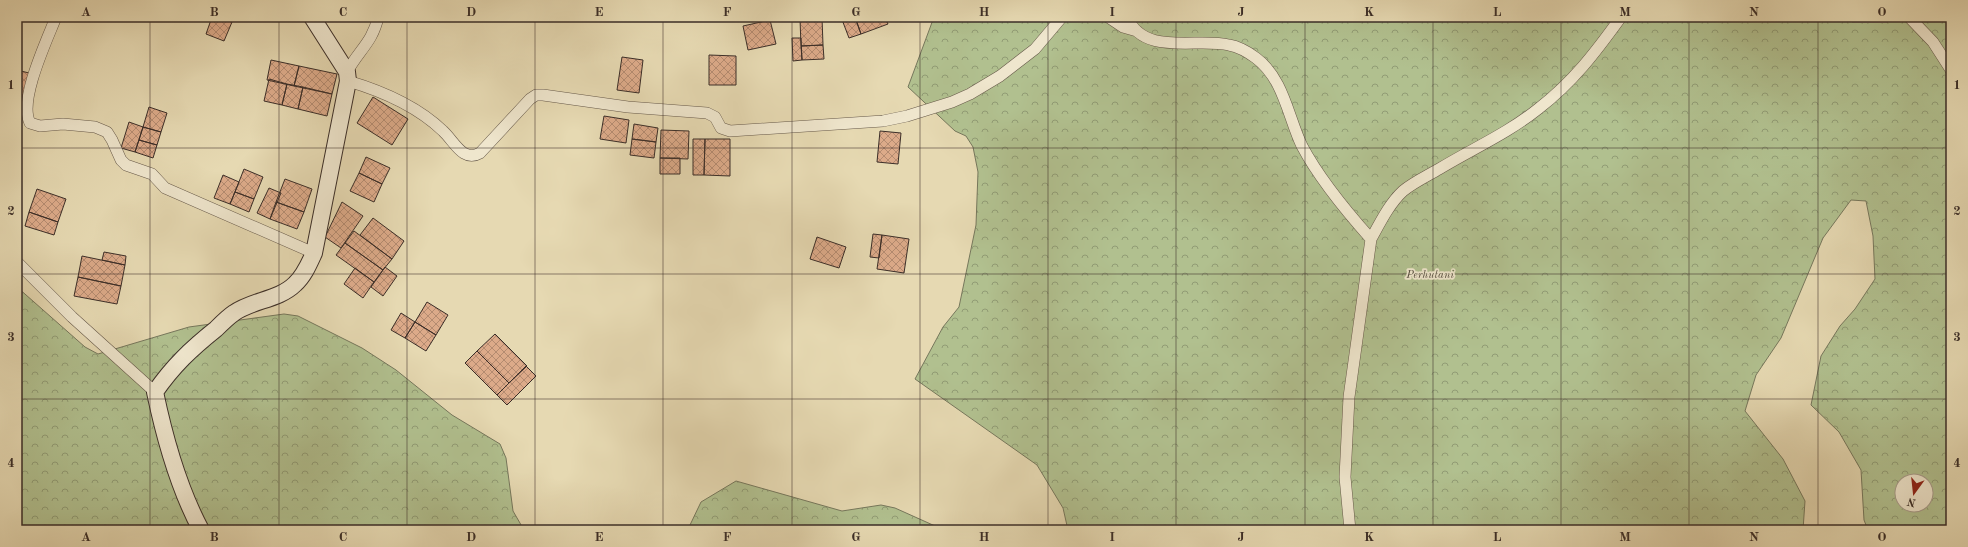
<svg xmlns="http://www.w3.org/2000/svg" width="1968" height="547" viewBox="0 0 1968 547" font-family="'Old Standard TT',serif">
<style>
.forest{fill:url(#forest-crowns);stroke:#76775c;fill-rule:evenodd}
.building{fill:url(#building-cross-hatch);stroke:#3b2e28}
.lines{fill:none;stroke-linecap:round;stroke-linejoin:round}
.street-casing{stroke:#66594a;stroke-width:12}
.secondary-casing{stroke:#3b2e28;stroke-width:18}
.street{stroke:#efe6cd;stroke-width:11}
.secondary{stroke:#efe6cd;stroke-width:16}
.grid{fill:none;stroke:#3b2e28;stroke-width:1;stroke-opacity:0.55}
.labels{text-anchor:middle;stroke-width:3.5;stroke-linejoin:round;paint-order:stroke}
.park-label{font-size:11px;font-style:italic;fill:#534b3d;stroke:#efe6cd}
.neatline{fill:none;stroke:#3b2e28;stroke-width:1.5}
.grid-label{font-size:13px;text-anchor:middle;font-weight:bold;fill:#3b2e28}
</style>
<defs>
<pattern id="forest-crowns" width="20" height="18" patternUnits="userSpaceOnUse"><rect width="20" height="18" fill="#b1c08f"/><path d="M2 6a3 3 0 1 1 6 0M12 15a3 3 0 1 1 6 0" fill="none" stroke="#919c75"/></pattern>
<pattern id="building-cross-hatch" width="8" height="8" patternUnits="userSpaceOnUse"><rect width="8" height="8" fill="#dcaa89"/><path d="M0 0l8 8M0 8l8-8" fill="none" stroke="#b48b70"/></pattern>
</defs>
<rect width="100%" height="100%" fill="#e6d9b2"/>
<filter id="stains"><feTurbulence type="fractalNoise" baseFrequency=".005" numOctaves="4"/><feColorMatrix values="0 0 0 0 .2 0 0 0 0 .09 0 0 0 0 .02 0 0 0 .5 -.17"/></filter>
<radialGradient id="worn" r=".72"><stop offset=".6" stop-color="#630" stop-opacity="0"/><stop offset="1" stop-color="#630" stop-opacity=".3"/></radialGradient>
<path class="forest" d="M934,17H1951V530H1868L1864,520L1861,470L1839,432L1811,405L1821,356L1840,326L1855,309L1875,279L1873,236L1866,201L1851,200L1823,238L1781,338L1756,375L1745,411L1783,459L1805,501L1803,530H1068L1063,508L1037,465L915,379L943,327L959,307L976,225L978,172L973,147L966,136L955,131L908,87ZM1902,481H1926V505H1902Z
M17,287L85,347L98,354L189,327L284,314L298,316L362,348L396,370L452,415L500,444L506,458L513,511L524,530H17Z
M736,481L842,511L881,505L895,508L944,530H685L690,525L701,502Z"/>
<path class="building" d="M212,17H219L232,22L224,41L206,34Z
M841,17H855L861,34L849,38Z
M855,17H885L888,24L861,34Z
M822,18L823,45L801,46L800,19Z
M770,20L776,44L748,50L743,26Z
M792,38H801L802,60L793,61Z
M823,45L824,59L802,60L801,46Z
M709,55L736,56V85H709Z
M622,57L643,60L639,93L617,90Z
M271,60L299,66L294,86L267,80Z
M299,66L337,74L332,94L294,86Z
M17,70L29,73L21,103L17,102Z
M269,79L287,84L282,105L264,101Z
M287,84L303,87L298,109L282,105Z
M303,87L332,94L327,116L298,109Z
M373,97L408,119L392,145L357,123Z
M17,102L21,103L17,120Z
M149,107L167,113L161,132L143,127Z
M604,116L629,120L626,143L600,139Z
M129,122L143,127L135,152L121,148Z
M634,124L658,128L656,142L632,139Z
M143,127L161,132L157,145L139,140Z
M661,130L689,131L688,159L660,158Z
M880,131L901,133L898,164L877,162Z
M632,139L656,142L654,158L630,155Z
M693,139H705L704,175H693Z
M705,139H730V176L704,175Z
M139,140L157,145L153,158L135,152Z
M366,157L390,168L382,184L359,173Z
M660,158H680V174H660Z
M244,169L263,177L254,199L235,192Z
M359,173L382,184L374,202L350,191Z
M223,175L239,182L230,204L214,198Z
M285,179L312,189L304,212L276,202Z
M269,188L281,193L270,219L257,213Z
M37,189L66,199L58,222L29,212Z
M235,192L254,199L249,212L230,204Z
M276,202L304,212L297,229L270,219Z
M342,202L363,216L341,248L325,237Z
M29,212L58,222L54,235L25,226Z
M373,218L404,241L392,259L360,235Z
M354,231L392,259L383,270L345,243Z
M873,234L882,235L879,258L870,257Z
M882,235L909,239L904,273L877,269Z
M817,237L846,247L839,268L810,259Z
M345,243L383,270L374,282L336,255Z
M104,252L126,256L125,265L102,260Z
M82,256L125,265L121,286L78,277Z
M385,267L397,276L383,296L371,287Z
M355,268L374,282L363,298L344,284Z
M78,277L121,286L117,304L74,296Z
M427,302L448,315L436,335L415,322Z
M401,313L415,322L405,338L391,330Z
M415,322L436,335L426,351L405,338Z
M495,334L527,366L509,383L477,351Z
M477,351L509,383L497,395L465,363Z
M526,366L536,376L507,405L497,395Z"/>
<g class="lines">
<defs>
<path id="street" d="M56,17C47,40 18,101 30,123L40,126L63,124L95,127L107,132L112,140L121,160L126,165L152,174L165,188L314,253
M1108,17L1123,27L1137,31
M1127,17C1144,57 1197,37 1229,45C1240,47 1248,52 1256,58C1284,79 1288,117 1302,146C1320,180 1346,211 1371,239
M1855,17H1885
M1909,17L1933,42L1951,70
M347,72C358,51 373,42 378,17
M348,81C382,91 417,106 443,131C454,141 463,163 480,153L530,99L536,95H543L628,107L707,113L715,117L721,128L730,131L883,121L907,116L952,102L970,94L1000,76L1035,49L1062,17
M17,262L72,317L155,392
M1350,530L1345,477L1349,397L1371,239C1380,223 1389,204 1403,191C1414,182 1427,176 1439,169C1472,149 1508,133 1538,109C1573,82 1595,53 1621,17"/>
<path id="secondary" d="M201,530C178,487 165,440 155,392C173,366 191,349 216,329C222,323 228,317 234,313C252,300 279,300 295,284C304,276 309,264 314,253L348,81L347,72L312,17"/>
</defs>
<use href="#street" class="street-casing"/>
<use href="#secondary" class="secondary-casing"/>
<use href="#street" class="street"/>
<use href="#secondary" class="secondary"/>
</g>
<path class="grid" d="M150,17V530M279,17V530M407,17V530M535,17V530M663,17V530M792,17V530M920,17V530M1048,17V530M1176,17V530M1305,17V530M1433,17V530M1561,17V530M1689,17V530M1818,17V530M17,148H1951M17,274H1951M17,399H1951"/>
<g class="labels">
<g class="park-label">
<text x="1430" y="278">Perhutani</text>
</g>
</g>
<rect width="1968" height="547" fill="none" stroke="#e6d9b2" stroke-width="44"/>
<g transform="translate(1914 493) rotate(195)"><circle r="19" fill="#efe6cd" stroke="#a79c8b"/>
<path d="M0-3L7 15L0 10L-7 15Z" fill="#8f2418"/>
<text y="-6" font-size="11" font-weight="bold" text-anchor="middle" fill="#3b2e28">N</text>
</g>
<rect x="22" y="22" width="1924" height="503" class="neatline"/>
<g class="grid-label">
<text x="86" y="16">A</text>
<text x="214" y="16">B</text>
<text x="343" y="16">C</text>
<text x="471" y="16">D</text>
<text x="599" y="16">E</text>
<text x="727" y="16">F</text>
<text x="856" y="16">G</text>
<text x="984" y="16">H</text>
<text x="1112" y="16">I</text>
<text x="1241" y="16">J</text>
<text x="1369" y="16">K</text>
<text x="1497" y="16">L</text>
<text x="1625" y="16">M</text>
<text x="1754" y="16">N</text>
<text x="1882" y="16">O</text>
<text x="11" y="89">1</text>
<text x="1957" y="89">1</text>
<text x="11" y="215">2</text>
<text x="1957" y="215">2</text>
<text x="11" y="341">3</text>
<text x="1957" y="341">3</text>
<text x="11" y="467">4</text>
<text x="1957" y="467">4</text>
<text x="86" y="541">A</text>
<text x="214" y="541">B</text>
<text x="343" y="541">C</text>
<text x="471" y="541">D</text>
<text x="599" y="541">E</text>
<text x="727" y="541">F</text>
<text x="856" y="541">G</text>
<text x="984" y="541">H</text>
<text x="1112" y="541">I</text>
<text x="1241" y="541">J</text>
<text x="1369" y="541">K</text>
<text x="1497" y="541">L</text>
<text x="1625" y="541">M</text>
<text x="1754" y="541">N</text>
<text x="1882" y="541">O</text>
</g>
<rect width="100%" height="100%" filter="url(#stains)"/>
<rect width="100%" height="100%" fill="url(#worn)"/>
</svg>
